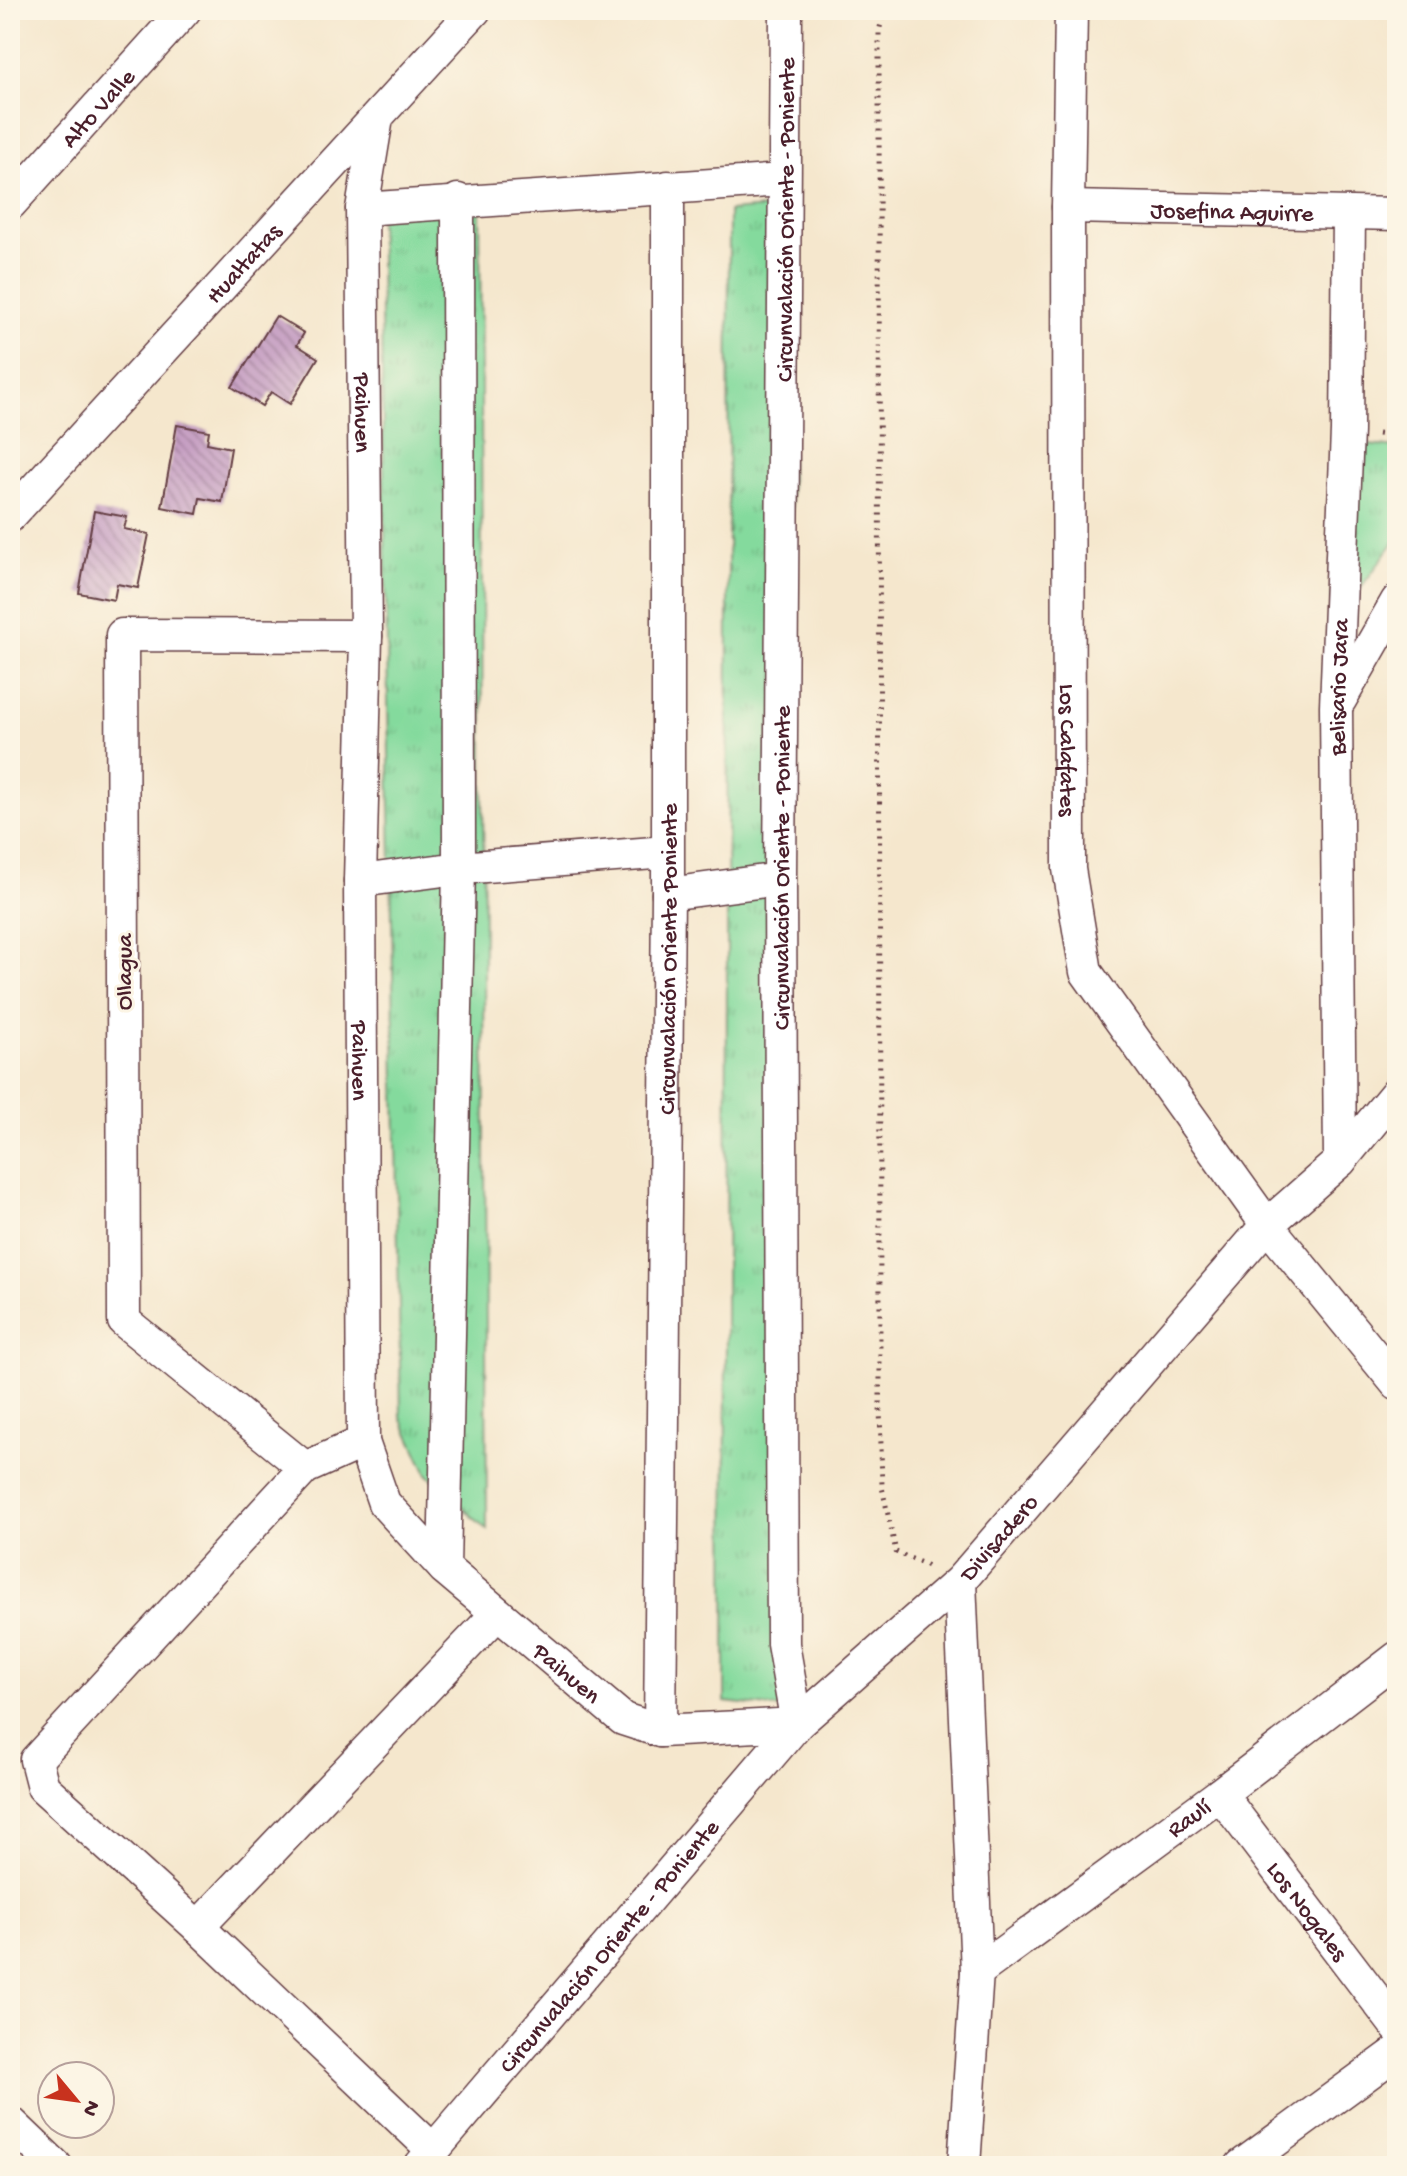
<svg xmlns="http://www.w3.org/2000/svg" width="1407" height="2176" viewBox="0 0 1407 2176" font-family="'Gochi Hand',sans-serif">
<style>
.grass{fill:url(#grass-tufts);stroke:#677c64;stroke-width:2}
.building{fill:url(#building-back-hatch)}
.lines{fill:none;stroke-linecap:round;stroke-linejoin:round}
.street-casing{stroke:#643d43;stroke-width:35}
.path{stroke:#643d43;stroke-width:5;stroke-dasharray:2 6;stroke-linecap:butt}
.street{stroke:#fff;stroke-width:32}
.labels{text-anchor:middle;stroke-width:6;stroke-linejoin:round;paint-order:stroke}
.street-label{font-size:24px;fill:#4a1f2b;stroke:#fcf5e5}
</style>
<defs>
<pattern id="grass-tufts" width="24" height="20" patternUnits="userSpaceOnUse" patternTransform="scale(2)"><rect width="24" height="20" fill="#84da9d"/><path d="M3 7l-1-3M5 7V3M7 7l1-3M15 17l-1-3M17 17v-4M19 17l1-3" fill="none" stroke="#74bb87"/></pattern>
<pattern id="building-back-hatch" width="6" height="6" patternUnits="userSpaceOnUse" patternTransform="scale(2)"><rect width="6" height="6" fill="#c59dc2"/><path d="M-1 5l2 2M0 0l6 6M5-1l2 2" fill="none" stroke="#a27f9e"/></pattern>
</defs>
<rect width="100%" height="100%" fill="#fcf5e5"/>
<filter id="ink" filterUnits="userSpaceOnUse"><feTurbulence type="fractalNoise" baseFrequency=".0125" numOctaves="2"/><feDisplacementMap in="SourceGraphic" scale="16" xChannelSelector="R" yChannelSelector="G"/><feConvolveMatrix kernelMatrix="1 2 1 2 8 2 1 2 1" color-interpolation-filters="sRGB"/></filter>
<filter id="wash" filterUnits="userSpaceOnUse"><feTurbulence type="fractalNoise" baseFrequency=".006" numOctaves="4" result="noise"/><feDisplacementMap in="SourceGraphic" scale="32" xChannelSelector="R" yChannelSelector="G"/><feGaussianBlur stdDeviation="1.8" result="paint"/><feColorMatrix in="noise" values="0 0 0 0 0 0 0 0 0 0 0 0 0 0 0 0 0 1.4 0 .05"/><feComposite in="paint" operator="in"/></filter>
<g filter="url(#wash)">
<rect width="100%" height="100%" fill="#f5e7cd"/>
<path class="grass" d="M379,205H480L487,1530L427,1474L401,1417Z
M792,206L786,1709L725,1702L729,211Z
M1339,442L1397,448V538L1330,630Z"/>
<g id="blocks">
<path class="building" d="M276,316L304,333L297,345L318,358L290,404L271,392L262,406L232,387Z
M177,425L209,431L207,443L231,448L222,502L200,498L197,514L162,507Z
M94,511L127,517L124,529L149,534L138,588L117,584L114,600L79,593Z"/>
</g>
</g>
<g filter="url(#ink)">
<use href="#blocks" fill-opacity="0" stroke="#643d43" stroke-width="2"/>
<g class="lines">
<defs>
<g id="street">
<path id="s1" d="M1071,10L1068,207L1069,869L1086,972L1267,1225L1397,1384"/>
<path id="s2" d="M377,118L362,209L366,636L360,881L363,1442L384,1503L444,1568L623,1719L660,1731L797,1724L783,1644L780,879L786,10"/>
<path id="s3" d="M10,204L185,10"/>
<path id="s4" d="M1068,207L1397,214"/>
<path d="M362,209L783,180"/>
<path id="s5" d="M10,516L475,10"/>
<path d="M1340,700L1397,601"/>
<path d="M360,881L459,868L667,852"/>
<path d="M668,894L780,879"/>
<path id="s6" d="M1340,1161L1336,706L1347,431L1349,213"/>
<path d="M363,1442L305,1468L36,1760L43,1787L198,1927L434,2151"/>
<path d="M305,1468L124,1321L122,635L366,636"/>
<path d="M444,1568L459,868L458,200"/>
<path d="M960,1581L977,1972L964,2166"/>
<path id="s7" d="M660,1731L668,894V187"/>
<path id="s8" d="M1220,1794L1397,2027"/>
<path d="M198,1927L496,1615"/>
<path id="s9" d="M977,1972L1220,1794L1397,1658"/>
<path d="M10,2122L56,2166"/>
<path id="s10" d="M420,2166L797,1724L960,1581L1267,1225L1340,1161L1397,1092"/>
<path d="M1241,2166L1397,2052"/>
</g>
</defs>
<use href="#street" class="street-casing"/>
<path class="path" d="M884,10L879,32L880,1406L882,1487L896,1552L928,1566
M1378,434L1397,437"/>
<use href="#street" class="street"/>
</g>
</g>
<g class="labels">
<g class="street-label">
<text dy="8" stroke="none"><textPath href="#s3" startOffset="130">Alto Valle</textPath></text>
<text dy="8" stroke="none"><textPath href="#s4" startOffset="164">Josefina Aguirre</textPath></text>
<text dy="8" stroke="none"><textPath href="#s2" startOffset="3394">Circunvalación Oriente - Poniente</textPath></text>
<text dy="8" stroke="none"><textPath href="#s5" startOffset="344">Hualtatas</textPath></text>
<text dy="8" stroke="none"><textPath href="#s2" startOffset="296">Paihuen</textPath></text>
<text dy="8" stroke="none"><textPath href="#s6" startOffset="474">Belisario Jara</textPath></text>
<text dy="8" stroke="none"><textPath href="#s1" startOffset="740">Los Calafates</textPath></text>
<text dy="8" stroke="none"><textPath href="#s2" startOffset="2746">Circunvalación Oriente - Poniente</textPath></text>
<text dy="8" stroke="none"><textPath href="#s7" startOffset="772">Circunvalación Oriente Poniente</textPath></text>
<text transform="translate(123 972) rotate(-90)" y="8">Ollagua</text>
<text dy="8" stroke="none"><textPath href="#s2" startOffset="944">Paihuen</textPath></text>
<text dy="8" stroke="none"><textPath href="#s10" startOffset="856">Divisadero</textPath></text>
<text dy="8" stroke="none"><textPath href="#s2" startOffset="1640">Paihuen</textPath></text>
<text dy="8" stroke="none"><textPath href="#s9" startOffset="262">Raulí</textPath></text>
<text dy="8" stroke="none"><textPath href="#s8" startOffset="146">Los Nogales</textPath></text>
<text dy="8" stroke="none"><textPath href="#s10" startOffset="290">Circunvalación Oriente - Poniente</textPath></text>
</g>
</g>
<rect width="1407" height="2176" fill="none" stroke="#fcf5e5" stroke-width="40"/>
<g transform="translate(76 2100) rotate(119)"><circle r="38" fill="#fcf5e5" stroke="#b59f9b" stroke-width="2"/>
<path d="M0-6L14 30L0 20L-14 30Z" fill="#c8321e"/>
<text y="-12" font-size="22" font-weight="bold" text-anchor="middle" fill="#4a1f2b">N</text>
</g>
</svg>
